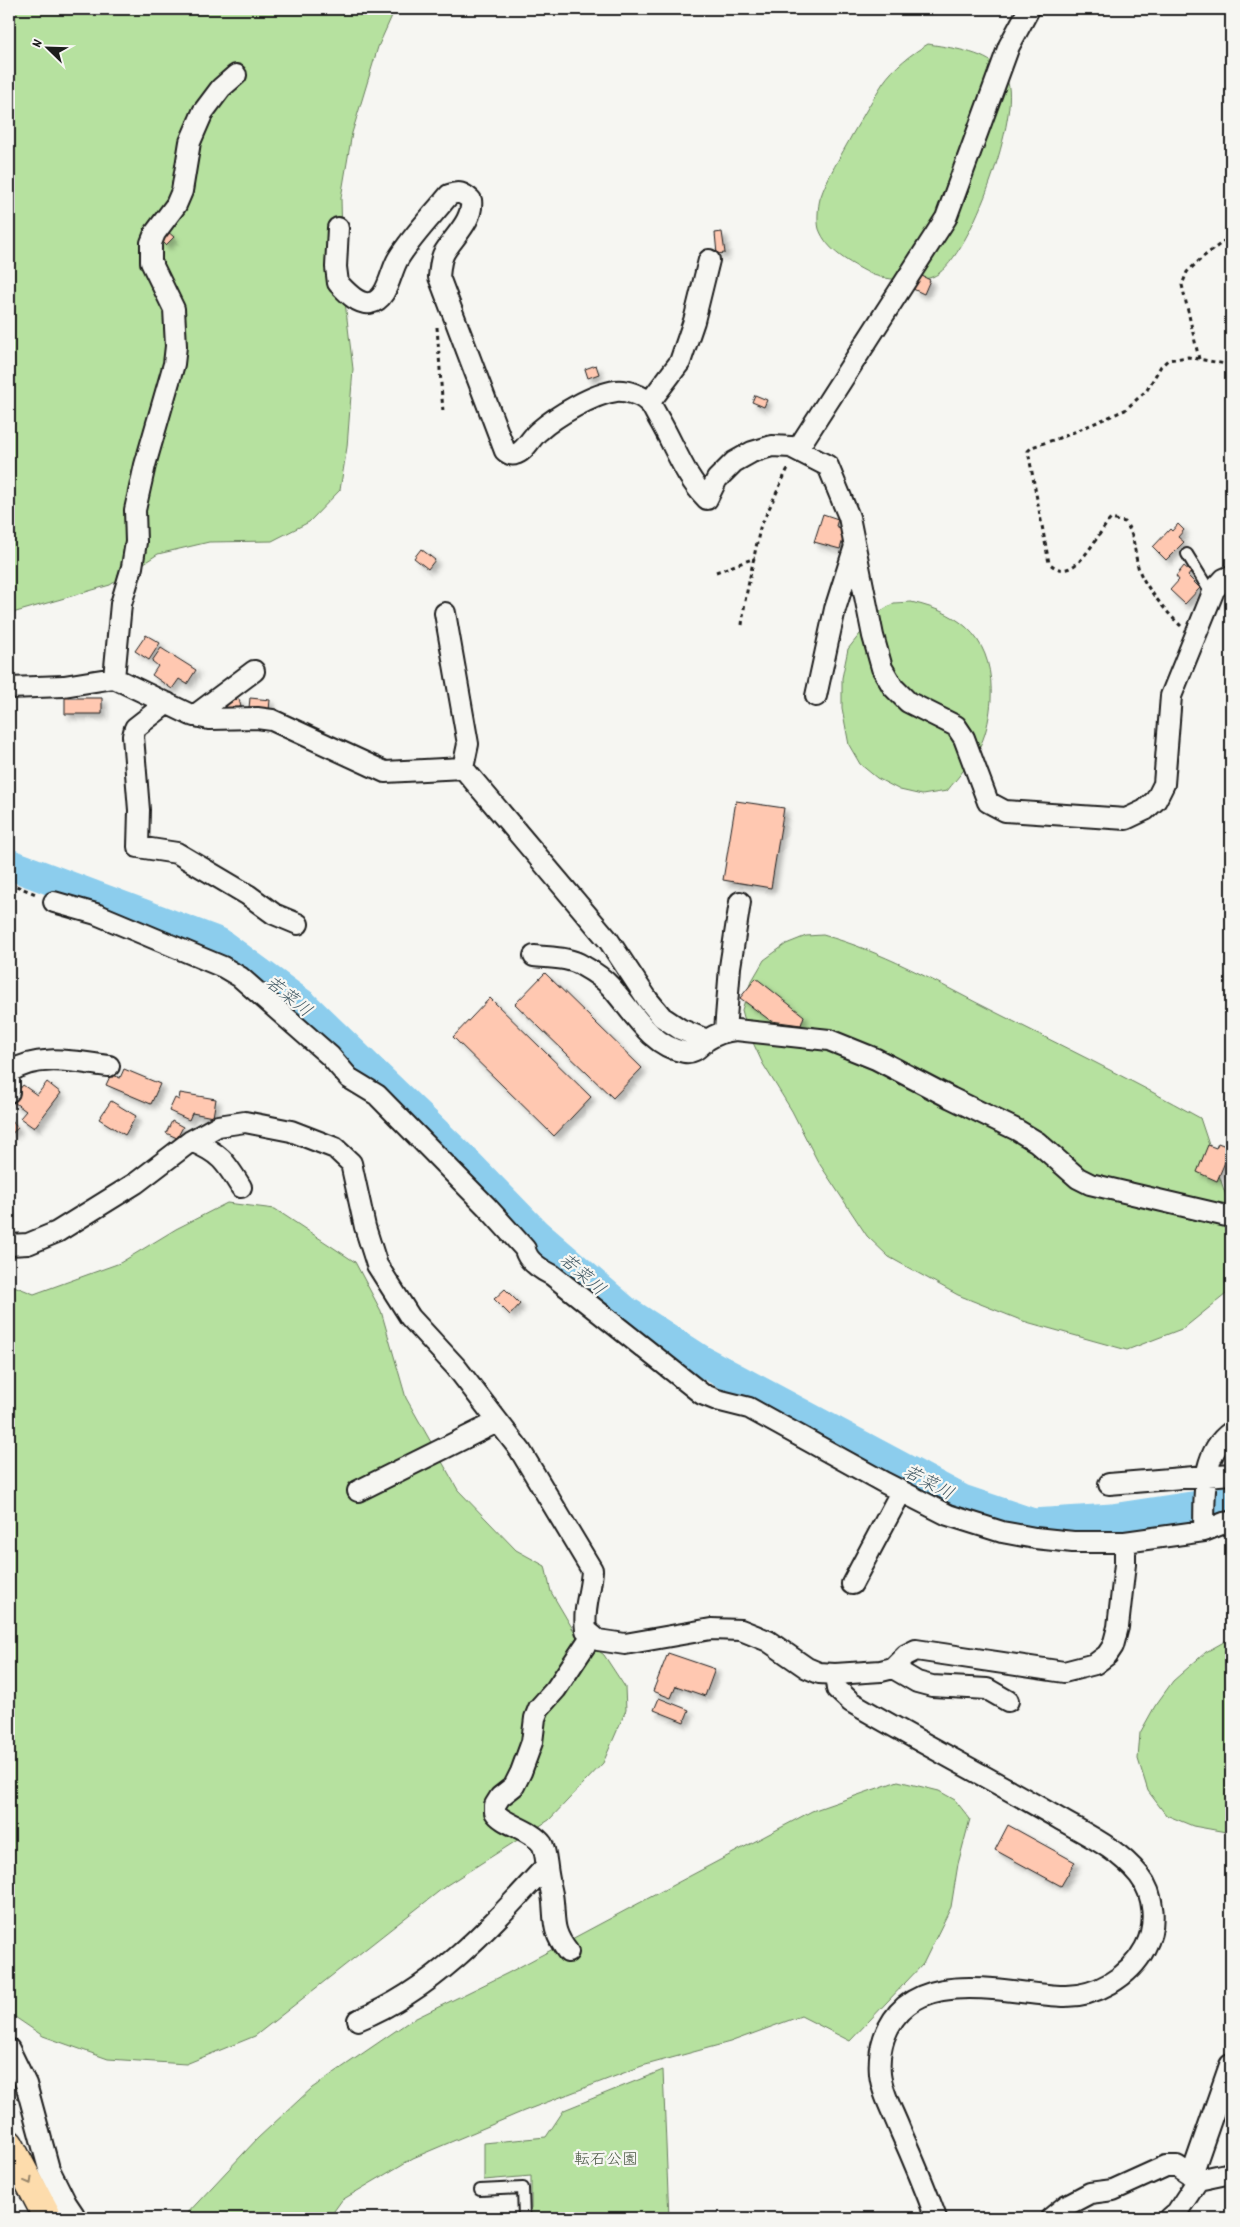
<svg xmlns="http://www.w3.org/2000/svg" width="1240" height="2227" viewBox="0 0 1240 2227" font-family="Dekko,'Klee One',sans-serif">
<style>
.green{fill:#b6e19f;stroke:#697e5e}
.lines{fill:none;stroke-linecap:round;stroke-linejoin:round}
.river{stroke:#8ccded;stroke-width:31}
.building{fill:#ffc8b1;stroke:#1c1c1c;filter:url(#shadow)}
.service-casing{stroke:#1c1c1c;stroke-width:14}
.minor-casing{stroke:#1c1c1c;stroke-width:24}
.trunk-casing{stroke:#1c1c1c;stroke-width:31}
.path{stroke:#1c1c1c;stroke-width:3;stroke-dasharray:4 4;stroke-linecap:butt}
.service{stroke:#f6f6f2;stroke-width:10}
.minor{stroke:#f6f6f2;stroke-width:20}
.trunk{stroke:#fddcac;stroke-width:28}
.oneway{stroke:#98866b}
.labels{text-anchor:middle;stroke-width:4.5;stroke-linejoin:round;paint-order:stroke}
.park-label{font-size:16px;fill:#4a5743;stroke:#f6f6f2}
.water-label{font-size:18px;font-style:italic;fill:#435a65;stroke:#f6f6f2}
</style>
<defs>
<filter id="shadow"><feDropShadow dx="4.5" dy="4.5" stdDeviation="2.5" flood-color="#0004"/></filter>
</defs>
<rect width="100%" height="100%" fill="#f6f6f2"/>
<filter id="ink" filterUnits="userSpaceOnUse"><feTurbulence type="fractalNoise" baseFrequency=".02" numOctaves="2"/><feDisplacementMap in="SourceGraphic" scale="10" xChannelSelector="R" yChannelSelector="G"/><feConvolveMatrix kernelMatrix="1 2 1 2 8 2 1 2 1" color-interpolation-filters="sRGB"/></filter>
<g filter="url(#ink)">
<path class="green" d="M9,9H395L378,47L352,133L341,198L343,285L353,369L347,447L340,490L309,522L272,541L209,542L158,554L110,585L9,614Z
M928,44C947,47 986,52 998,68C1001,72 1007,79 1008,83C1019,119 968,265 932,277C918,283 882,280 869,273C850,263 827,251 819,229C817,222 818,206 820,199C827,177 841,156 852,135C862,118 872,100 883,83C894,67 911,54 928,44Z
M911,602C966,614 994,642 991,700C990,714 987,731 981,744C972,761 959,776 947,791L922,795L900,790L877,778L860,764L849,745L842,708V678L848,649L876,614L894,603Z
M823,935C881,951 934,981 987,1008C1058,1044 1130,1079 1200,1118L1228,1202L1231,1226V1290L1184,1328L1127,1350L1023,1321L958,1295L889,1257L867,1236L817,1160L792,1111L763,1064L748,1032L742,1010L750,984L764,960L786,944L806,936Z
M227,1203L275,1209L355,1262L381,1311L406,1398L458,1490L516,1550L545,1566L551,1592L574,1631L604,1655L625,1687L626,1710L603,1763L549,1820L447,1885L255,2036L186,2064L108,2059L43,2036L9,2013V1284L34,1294L120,1263L176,1229Z
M1231,1638V1831L1226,1832L1193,1826L1166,1815L1148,1791L1138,1759L1140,1733L1155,1706L1173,1681L1206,1652Z
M898,1781L939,1791L955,1800L970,1819L958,1864L951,1907L923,1964L850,2041L801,2016L730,2042L642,2066L524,2111L413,2158L342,2200L329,2218H183L258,2138L312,2088L410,2021L508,1973L812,1811Z
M663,2070L669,2218H531V2176L484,2180V2143L546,2137L564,2110Z"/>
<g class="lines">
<path class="river" d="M9,864L219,943L303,1005L467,1163L536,1234L625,1311L702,1361L962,1500L1033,1524L1112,1519L1231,1501"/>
</g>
<path class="building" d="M167,231L174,237L166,245L160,239Z
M722,232L725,253L717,254L715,233Z
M920,275L930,280L924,294L913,289Z
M596,365L599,374L588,378L585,369Z
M755,395L767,400L764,407L752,402Z
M823,514L838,519L836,526L842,529L844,536L840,549L814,542Z
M1178,524L1184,530L1178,537L1184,542L1166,560L1153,547L1170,529L1172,531Z
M421,549L435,560L428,569L414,558Z
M1184,566L1191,572L1188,576L1200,588L1185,604L1170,590L1179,580L1176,576Z
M146,635L160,643L149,660L135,651Z
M161,648L196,670L187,684L179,679L172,689L152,675L158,666L152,661Z
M65,698H102V714H65Z
M250,698L270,700L269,710L249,708Z
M239,699L241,707L220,712L218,703Z
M736,801L784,808L771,888L723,880Z
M545,973L642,1068L613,1098L515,1004Z
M756,978L804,1016L801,1025L771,1021L740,998Z
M490,998L591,1097L554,1136L453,1037Z
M124,1069L160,1084L151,1104L106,1085L111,1074L120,1078Z
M47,1082L61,1093L34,1128L20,1118L26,1111L11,1100L23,1085L37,1095Z
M180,1093L216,1099L213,1117L192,1113L189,1120L169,1111L175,1098L179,1100Z
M111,1101L136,1116L125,1135L99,1119Z
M9,1118L18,1128L9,1136Z
M172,1121L183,1127L177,1138L166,1133Z
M1218,1143L1231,1148L1217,1181L1197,1172L1208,1145L1216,1148Z
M505,1289L520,1304L510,1315L494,1299Z
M668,1653L715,1669L705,1696L676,1686L671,1698L653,1691Z
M659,1698L689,1710L684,1722L654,1710Z
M1008,1825L1075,1862L1061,1886L995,1850Z"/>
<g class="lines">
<defs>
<path id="service" d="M1187,554L1212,595
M480,2190L523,2188L524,2218"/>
<path id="minor" d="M338,228L336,267L338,283C346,291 357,305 370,303C388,300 390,272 398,259C412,236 432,216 449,195C459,191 463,193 471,200C474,220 453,237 444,253C440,260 440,269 439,277L505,451C508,453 511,456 515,454C525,452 531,437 539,431C556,416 593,394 616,391C626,390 641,395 648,402C653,406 656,415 660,421C675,447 685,477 707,499L717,479L734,462L752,452L772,446L791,447L828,466L849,517L873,636L882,668L893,687L908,702L956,726L964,738L988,802L1005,811L1126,819L1145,810L1156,800L1164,784L1171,696L1214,590L1224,579L1231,576
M649,403L680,362L694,321L709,260
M797,450L946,218L1009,46L1029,9
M445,613L468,744L463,768
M114,678L121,604L132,567L136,542L135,510L145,465L174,364L176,346L174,309L151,262V243L155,233L176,205L182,191L190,142L203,112L221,88L236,75
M9,688L64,686L114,678L191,715L209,719L257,718L272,720L385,772L463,768L609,941L648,1000L662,1017L680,1029L707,1040
M816,696L835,609L855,546
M167,703L135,728L133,736L139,810L138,847L177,853L248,895L274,914L298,924
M194,716L254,671
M54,902L96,914L223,967L240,977L330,1056L349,1078L377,1095L487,1207L525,1249C527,1261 542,1270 552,1275L702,1394L717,1400L749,1408L885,1483L948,1515L1002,1532L1035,1538L1073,1542H1125
M534,956C551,958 569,957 583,966C592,971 604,979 611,987C632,1010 650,1046 684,1052C695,1054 699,1046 707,1040C716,1034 725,1031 736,1030L829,1040L876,1059L951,1098L1017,1130L1037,1142L1078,1178L1090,1184L1231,1217
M725,1031L730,967L740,902
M9,1072C39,1053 75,1062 109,1066
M9,1077V1092
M191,1141C220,1153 225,1161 241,1187
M9,1245L28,1244L57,1232L136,1183L191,1141L218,1126L245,1122L291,1131L335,1148L351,1163L365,1227L377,1265L410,1317L456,1367L520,1450L592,1570C591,1592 583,1607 586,1630L598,1640L625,1644L711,1629L741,1630L768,1641L807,1668L819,1673L835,1674L881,1671L893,1668L906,1655L916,1650L1064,1672L1095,1664L1107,1655L1113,1646L1118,1627L1125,1564V1542L1204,1531C1205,1497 1200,1454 1231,1432
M1109,1484L1231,1474
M358,1491L497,1422
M1204,1531L1224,1523L1231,1522
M852,1584L901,1492
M893,1668L917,1682L932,1686L987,1689L1008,1701
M835,1674L837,1689L851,1702C919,1742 990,1778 1058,1818C1087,1835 1117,1848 1139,1875C1155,1895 1157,1926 1145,1948C1130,1977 1095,1997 1063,1996C1004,1994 911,1963 884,2038C880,2050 879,2062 880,2074C882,2093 893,2112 900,2130C913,2159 925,2188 936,2218
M568,1952C550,1929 556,1919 552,1894C550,1885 548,1876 547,1867C546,1860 545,1849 542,1844C531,1829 502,1824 495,1812V1805L500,1797L514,1786L521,1772L532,1742L535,1718L539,1708L556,1689L592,1635
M358,2020C436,1988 490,1927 546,1866
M9,2049L26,2084L49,2169L66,2203L74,2215
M1192,2174L1230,2065
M1051,2218L1067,2205L1090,2193L1113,2190L1166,2166H1177L1198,2180
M1170,2218L1177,2212L1198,2180L1231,2173"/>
<path id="trunk" d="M9,2144L48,2218"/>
</defs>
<use href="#service" class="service-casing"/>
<use href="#minor" class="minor-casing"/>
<use href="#trunk" class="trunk-casing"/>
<path class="path" d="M437,327L443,412
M1199,359L1182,285L1187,272L1203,257L1231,236
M716,572L755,558
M742,625L745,601L760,528L789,466
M1181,626C1168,614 1145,587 1139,570C1134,554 1136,537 1125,522L1111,519C1096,533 1076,588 1049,563L1028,451L1032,447L1065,436L1125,410L1147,390L1161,366L1168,360L1188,357L1231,365
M9,883L38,895"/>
<use href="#service" class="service"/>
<use href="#minor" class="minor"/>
<use href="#trunk" class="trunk"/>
</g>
<defs><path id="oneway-chevron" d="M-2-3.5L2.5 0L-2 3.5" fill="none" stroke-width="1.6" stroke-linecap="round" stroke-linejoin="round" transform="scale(1.25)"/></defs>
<use class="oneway" href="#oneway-chevron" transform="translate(29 2181) rotate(61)"/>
</g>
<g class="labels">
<g class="park-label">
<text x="606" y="2164">転石公園</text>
</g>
<g class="water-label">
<text transform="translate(289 996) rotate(39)" y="6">若菜川</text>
<text transform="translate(583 1274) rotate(41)" y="6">若菜川</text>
<text transform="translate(929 1482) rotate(28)" y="6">若菜川</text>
</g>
</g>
<rect width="1240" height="2227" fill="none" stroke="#f6f6f2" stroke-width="30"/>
<rect x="15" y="15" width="1210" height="2197" fill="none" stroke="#1c1c1c" stroke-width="2" filter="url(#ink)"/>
<g transform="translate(48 48) rotate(293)" stroke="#f6f6f2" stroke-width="4" paint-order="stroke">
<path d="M0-4L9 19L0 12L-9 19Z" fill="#1c1c1c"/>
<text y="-8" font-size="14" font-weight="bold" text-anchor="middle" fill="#1c1c1c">N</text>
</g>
</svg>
